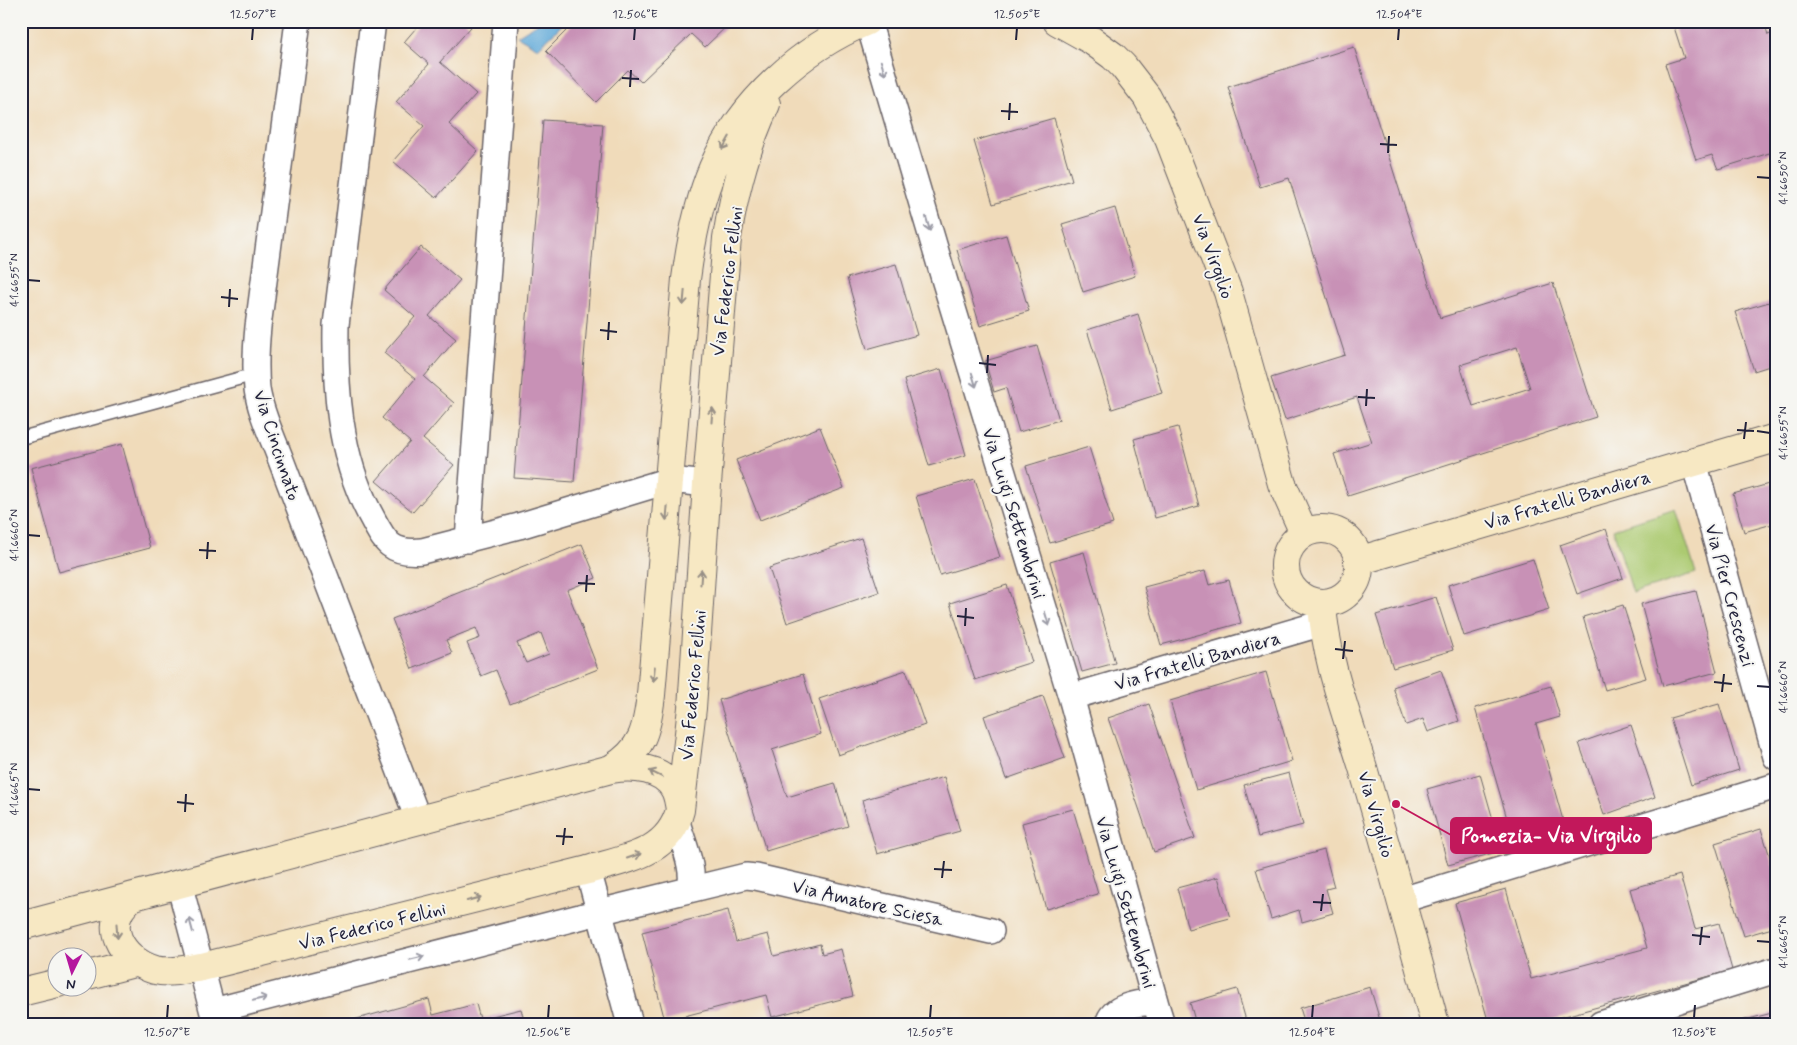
<svg xmlns="http://www.w3.org/2000/svg" width="1797" height="1045" viewBox="0 0 1797 1045" font-family="Mynerve,sans-serif">
<style>
.green{fill:#acca71;stroke:#677656}
.water{fill:#62aad9;stroke:#42668a}
.building{fill:#c891b6;fill-rule:evenodd}
.lines{fill:none;stroke-linecap:round;stroke-linejoin:round}
.lane-casing{stroke:#6a6367;stroke-width:15}
.street-casing{stroke:#6a6367;stroke-width:28}
.secondary-casing{stroke:#6a6367;stroke-width:30}
.lane{stroke:#fff;stroke-width:12}
.street{stroke:#fff;stroke-width:25}
.secondary{stroke:#f7e8c3;stroke-width:28}
.oneway{stroke:#9c9ca7}
.oneway2{stroke:#978f86}
.ticks{fill:none;stroke:#22223b;stroke-width:2}
.labels{text-anchor:middle;stroke-width:4;stroke-linejoin:round;paint-order:stroke}
.street-label{font-size:19px;fill:#22223b;stroke:#f6f6f2}
.leader{fill:none;stroke:#c2185b;stroke-width:2}
.callout-dot{fill:#c2185b;stroke:#f6f6f2;stroke-width:2}
.callout{fill:#c2185b;stroke:#c2185b;stroke-width:2}
.callout-label{font-size:20px;text-anchor:middle;font-weight:bold;fill:#fff}
.neatline{fill:none;stroke:#22223b;stroke-width:2}
.ticks-label{font-size:12px;text-anchor:middle;fill:#22223b}
</style>
<rect width="100%" height="100%" fill="#f6f6f2"/>
<filter id="ink" filterUnits="userSpaceOnUse"><feTurbulence type="fractalNoise" baseFrequency=".02" numOctaves="2"/><feDisplacementMap in="SourceGraphic" scale="10" xChannelSelector="R" yChannelSelector="G"/><feConvolveMatrix kernelMatrix="1 2 1 2 8 2 1 2 1" color-interpolation-filters="sRGB"/></filter>
<filter id="wash" filterUnits="userSpaceOnUse"><feTurbulence type="fractalNoise" baseFrequency=".0096" numOctaves="4" result="noise"/><feDisplacementMap in="SourceGraphic" scale="20" xChannelSelector="R" yChannelSelector="G"/><feGaussianBlur stdDeviation="1.12" result="paint"/><feColorMatrix in="noise" values="0 0 0 0 0 0 0 0 0 0 0 0 0 0 0 0 0 1.4 0 .05"/><feComposite in="paint" operator="in"/></filter>
<g filter="url(#wash)">
<rect width="100%" height="100%" fill="#f0dbba"/>
<path class="green" d="M1676,509L1696,573L1633,593L1613,529Z"/>
<path class="water" d="M541,21H563L564,23L538,48L517,36Z"/>
<g id="blocks">
<path class="building" d="M422,21H464L471,27L440,62L476,94L449,124L478,151L436,198L393,161L424,126L396,102L429,64L404,42Z
M576,21H732L705,47L691,34L641,82L628,70L596,102L546,51Z
M1672,21H1764L1768,35L1776,32V151L1718,169L1712,155L1696,160L1665,64L1684,58Z
M1354,47L1440,318L1553,283L1596,417L1348,496L1334,454L1372,442L1357,397L1285,420L1271,378L1345,355L1289,178L1260,187L1228,87ZM1517,347L1530,388L1473,406L1460,365Z
M1054,118L1072,180L993,204L974,141Z
M543,120L603,124L574,482L514,478Z
M1115,208L1135,276L1083,292L1062,224Z
M1006,235L1029,311L980,326L957,250Z
M421,247L460,280L429,316L456,339L424,377L454,403L423,439L454,465L413,512L376,481L410,442L382,418L415,379L384,353L415,317L384,290Z
M896,264L917,335L867,349L847,278Z
M1776,300V364L1754,371L1735,312Z
M1138,314L1162,393L1112,409L1087,330Z
M1037,346L1059,420L1019,432L1006,388L994,392L985,361Z
M941,369L966,455L929,466L904,380Z
M820,427L844,488L760,520L736,460Z
M1178,427L1199,506L1155,518L1134,439Z
M122,444L150,548L59,572L31,468Z
M1089,447L1113,524L1050,543L1026,466Z
M975,479L1000,557L940,575L916,496Z
M1776,482V523L1744,532L1733,494Z
M1606,529L1623,578L1577,594L1560,545Z
M861,538L879,592L787,623L769,568Z
M582,544L596,578L567,590L598,669L510,704L496,670L481,676L467,643L480,638L476,628L446,640L452,653L412,669L392,619ZM541,633L549,654L526,663L517,643Z
M1084,552L1115,663L1082,672L1050,562Z
M1533,559L1549,610L1464,636L1448,585Z
M1205,571L1209,585L1229,580L1241,623L1161,645L1144,587Z
M1007,585L1032,662L975,680L950,603Z
M1696,591L1717,672L1663,686L1641,604Z
M1436,597L1453,650L1393,668L1376,615Z
M1623,605L1646,678L1605,690L1583,617Z
M906,670L925,725L838,755L819,699Z
M1441,670L1459,721L1428,732L1423,719L1406,725L1393,687Z
M1266,672L1292,761L1196,790L1170,701Z
M803,674L821,734L772,750L787,797L835,783L848,826L766,851L719,700Z
M1551,686L1560,717L1536,724L1566,831L1515,846L1475,708Z
M1043,696L1065,758L1006,779L984,716Z
M1149,704L1195,838L1154,852L1108,718Z
M1719,704L1739,770L1691,785L1670,718Z
M1631,725L1655,797L1604,815L1579,743Z
M1289,773L1303,825L1258,837L1244,785Z
M1480,774L1502,851L1448,865L1427,789Z
M944,777L960,831L877,854L862,800Z
M1073,809L1098,894L1046,909L1022,823Z
M1761,829L1776,875V927L1744,936L1715,843Z
M1324,850L1334,887L1326,889L1333,913L1302,922L1299,910L1271,919L1256,869Z
M1680,875L1695,929L1719,923L1732,970L1536,1024H1489L1455,903L1506,889L1531,979L1647,948L1630,889Z
M1218,877L1230,918L1188,929L1177,888Z
M728,910L736,942L768,934L774,956L820,944L822,954L841,949L853,996L772,1017L766,995L665,1021L642,932Z
M1370,987L1381,1024H1305L1300,1008Z
M1237,989L1247,1024H1196L1190,1003Z
M429,999L433,1015L476,1004L480,1019L521,1009L525,1024H339Z
M1776,1012V1024H1733V1023Z"/>
</g>
</g>
<g filter="url(#ink)">
<use href="#blocks" fill-opacity="0" stroke="#6a6367" stroke-width="1"/>
<g class="lines">
<defs>
<path id="lane" d="M21,438L256,374"/>
<path id="street" d="M298,21L258,327C256,347 255,368 257,389C260,411 271,434 279,455L418,819
M373,21L336,325C335,389 339,454 369,512C383,538 388,555 422,551L519,526L670,480L707,484
M868,21L945,282L1071,697L1156,1005
M1694,462L1776,757
M468,540L506,21
M1071,697L1323,623
M677,822C682,841 697,872 689,890
M588,870L630,1024
M179,883L216,1024
M1402,900L1776,786
M213,1011L599,912L746,876L756,877L991,931
M1108,1024C1112,1006 1139,1002 1154,1003L1156,1005L1162,1024
M1601,1024L1776,970"/>
<path id="secondary" d="M1057,21L1091,40L1113,56L1123,66L1147,97L1169,139L1228,292L1282,484L1304,533
M1285 566a37 37 0 1 1 74 0a37 37 0 1 1-74 0Z
M1358,561L1776,438
M1322,603C1325,659 1347,715 1363,768C1388,853 1412,938 1435,1024
M611,769C633,765 664,768 675,790C678,796 679,803 680,810
M132,897C99,923 121,960 155,970C170,974 187,969 202,967L588,870C625,859 669,854 680,810L692,708L707,484L727,238C734,193 746,146 766,104
M21,926L611,769C643,750 647,729 651,695L686,279C691,241 698,203 713,168C741,102 802,48 867,21
M88,975L138,962
M21,992L58,983"/>
</defs>
<use href="#lane" class="lane-casing"/>
<use href="#street" class="street-casing"/>
<use href="#secondary" class="secondary-casing"/>
<use href="#lane" class="lane"/>
<use href="#street" class="street"/>
<use href="#secondary" class="secondary"/>
</g>
<defs><path id="oneway-shaft" d="M-6 0H5M1.5-3L5.5 0L1.5 3" fill="none" stroke-width="1.6" stroke-linecap="round" stroke-linejoin="round" transform="scale(1.25)"/></defs>
<g class="oneway">
<use href="#oneway-shaft" transform="translate(883 68) rotate(73)"/>
<use href="#oneway-shaft" transform="translate(928 224) rotate(74)"/>
<use href="#oneway-shaft" transform="translate(974 380) rotate(73)"/>
<use href="#oneway-shaft" transform="translate(1047 619) rotate(73)"/>
<use href="#oneway-shaft" transform="translate(191 925) rotate(-105)"/>
<use href="#oneway-shaft" transform="translate(417 958) rotate(-14)"/>
<use href="#oneway-shaft" transform="translate(260 999) rotate(-14)"/>
</g>
<g class="oneway2">
<use href="#oneway-shaft" transform="translate(726 143) rotate(120)"/>
<use href="#oneway-shaft" transform="translate(684 298) rotate(95)"/>
<use href="#oneway-shaft" transform="translate(712 415) rotate(-86)"/>
<use href="#oneway-shaft" transform="translate(667 513) rotate(95)"/>
<use href="#oneway-shaft" transform="translate(701 577) rotate(-86)"/>
<use href="#oneway-shaft" transform="translate(654 674) rotate(96)"/>
<use href="#oneway-shaft" transform="translate(656 774) rotate(-154)"/>
<use href="#oneway-shaft" transform="translate(634 856) rotate(-19)"/>
<use href="#oneway-shaft" transform="translate(474 899) rotate(-15)"/>
<use href="#oneway-shaft" transform="translate(117 931) rotate(86)"/>
</g>
</g>
<path class="ticks" d="M252,40L253,28M634,40L635,28M1016,40L1017,28M1398,40L1399,28M622,78L639,79M630,87L631,70M1001,111L1018,112M1009,120L1010,103M1380,144L1397,145M1388,153L1389,136M1757,177L1770,178M28,280L40,281M221,297L238,299M229,307L230,289M600,330L617,332M608,340L609,322M979,363L996,365M987,373L988,355M1358,397L1375,398M1366,406L1367,389M1737,430L1754,431M1757,431L1770,433M1744,439L1746,422M28,535L40,536M199,550L216,551M207,559L208,542M578,583L595,584M586,592L587,575M957,616L974,618M965,626L966,608M1335,649L1353,651M1343,659L1345,641M1714,682L1732,684M1757,686L1770,687M1722,692L1724,674M28,789L40,790M177,802L194,804M185,812L186,794M556,836L573,837M563,845L565,828M934,869L952,870M942,878L944,861M1313,902L1331,903M1321,911L1323,894M1692,935L1710,937M1757,941L1770,942M1700,945L1702,927M167,1018L168,1005M548,1018L549,1005M930,1018L931,1005M1312,1018L1313,1005M1694,1018L1695,1005"/>
<g class="labels">
<g class="street-label">
<text transform="translate(1214 256) rotate(70)" y="7">Via Virgilio</text>
<text transform="translate(726 281) rotate(-83)" y="7">Via Federico Fellini</text>
<text transform="translate(278 445) rotate(72)" y="7">Via Cincinnato</text>
<text transform="translate(1567 499) rotate(-16)" y="7">Via Fratelli Bandiera</text>
<text transform="translate(1015 513) rotate(73)" y="7">Via Luigi Settembrini</text>
<text transform="translate(1731 595) rotate(75)" y="7">Via Pier Crescenzi</text>
<text transform="translate(1197 660) rotate(-16)" y="7">Via Fratelli Bandiera</text>
<text transform="translate(692 685) rotate(-85)" y="7">Via Federico Fellini</text>
<text transform="translate(1377 814) rotate(74)" y="7">Via Virgilio</text>
<text transform="translate(868 902) rotate(13)" y="7">Via Amatore Sciesa</text>
<text transform="translate(1127 902) rotate(74)" y="7">Via Luigi Settembrini</text>
<text transform="translate(372 925) rotate(-14)" y="7">Via Federico Fellini</text>
</g>
</g>
<path class="leader" d="M1396 804L1451 835"/>
<circle class="callout-dot" cx="1396" cy="804" r="5"/>
<rect class="callout" x="1451" y="818" width="200" height="35" rx="5"/>
<g class="callout-label">
<text x="1551" y="842">Pomezia- Via Virgilio</text>
</g>
<rect width="1797" height="1045" fill="none" stroke="#f6f6f2" stroke-width="55"/>
<g transform="translate(72 972) rotate(185)"><circle r="24" fill="#f6f6f2" stroke="#a1a1a9"/>
<path d="M0-4L9 19L0 12L-9 19Z" fill="#b5179e"/>
<text y="-8" font-size="14" font-weight="bold" text-anchor="middle" fill="#22223b">N</text>
</g>
<rect x="28" y="28" width="1742" height="990" class="neatline"/>
<g class="ticks-label">
<text x="253" y="18">12.507°E</text>
<text x="635" y="18">12.506°E</text>
<text x="1017" y="18">12.505°E</text>
<text x="1399" y="18">12.504°E</text>
<text transform="translate(1783 178) rotate(-90)" y="4">41.6650°N</text>
<text transform="translate(14 280) rotate(-90)" y="4">41.6655°N</text>
<text transform="translate(1783 433) rotate(-90)" y="4">41.6655°N</text>
<text transform="translate(14 535) rotate(-90)" y="4">41.6660°N</text>
<text transform="translate(1783 687) rotate(-90)" y="4">41.6660°N</text>
<text transform="translate(14 789) rotate(-90)" y="4">41.6665°N</text>
<text transform="translate(1783 942) rotate(-90)" y="4">41.6665°N</text>
<text x="167" y="1036">12.507°E</text>
<text x="548" y="1036">12.506°E</text>
<text x="930" y="1036">12.505°E</text>
<text x="1312" y="1036">12.504°E</text>
<text x="1694" y="1036">12.503°E</text>
</g>
</svg>
